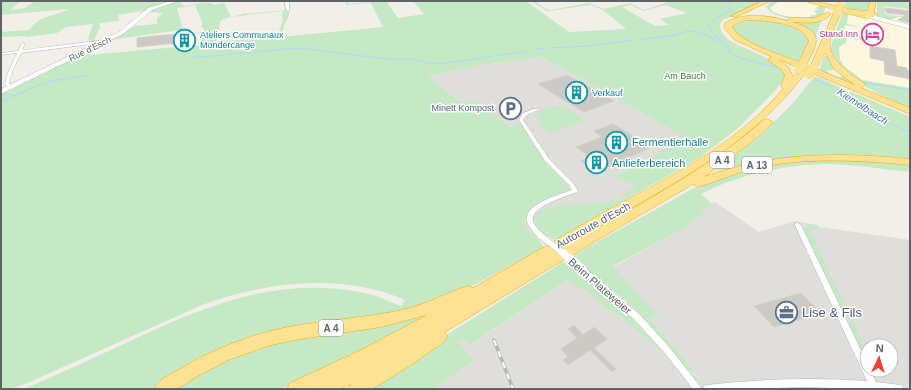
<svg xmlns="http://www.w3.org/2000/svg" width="911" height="390" viewBox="0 0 911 390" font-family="Arial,sans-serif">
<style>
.commercial{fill:#fef7e0}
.industrial{fill:#e0deda;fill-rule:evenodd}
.green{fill:#c5e8c5;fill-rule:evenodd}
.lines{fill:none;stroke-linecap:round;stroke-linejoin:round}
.stream{stroke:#aadaff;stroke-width:1}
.building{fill:#cccac5;stroke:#d6d1c6}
.minor-casing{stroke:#b5b8bc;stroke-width:1}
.secondary-casing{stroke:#b6babf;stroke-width:1}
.motorway-casing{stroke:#f9ab00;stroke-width:1}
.minor{fill:#fff;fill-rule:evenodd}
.secondary{fill:#fff;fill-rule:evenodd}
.motorway{fill:#fde293;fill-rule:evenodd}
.rail-casing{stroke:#b6b7b8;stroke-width:3.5}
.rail{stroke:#fff;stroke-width:2;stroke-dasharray:6;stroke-linecap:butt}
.minor-bridge-far1-casing{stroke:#b5b8bc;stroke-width:7;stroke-linecap:butt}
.minor-bridge-casing{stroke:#b5b8bc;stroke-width:8;stroke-linecap:butt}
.motorway-bridge-far1-casing{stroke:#f9ab00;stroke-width:8;stroke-linecap:butt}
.motorway-bridge-casing{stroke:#f9ab00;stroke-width:10;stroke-linecap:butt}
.minor-bridge-far1{stroke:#fff;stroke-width:6}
.minor-bridge{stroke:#fff;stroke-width:8}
.motorway-bridge-far1{stroke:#fde293;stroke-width:8}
.motorway-bridge{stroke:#fde293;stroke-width:10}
.labels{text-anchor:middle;stroke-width:3;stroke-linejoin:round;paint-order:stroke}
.far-hotel-label{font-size:9px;fill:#b23c85;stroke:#fff;text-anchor:end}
.far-culture-label{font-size:9px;fill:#0d838f;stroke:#fff;text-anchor:start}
.far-street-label{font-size:9px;fill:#5f6368;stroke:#fff}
.far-park-label{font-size:9px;fill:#348238;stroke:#fff}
.far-service-label{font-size:9px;fill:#4e5e75;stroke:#fff;text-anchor:end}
.far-water-label{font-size:10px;font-style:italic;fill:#4174aa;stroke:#fff}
.shield{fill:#fff;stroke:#8f9295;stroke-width:1}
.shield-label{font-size:10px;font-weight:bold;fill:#5f6368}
.culture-label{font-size:11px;fill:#0d838f;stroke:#fff;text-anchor:start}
.street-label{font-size:11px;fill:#5f6368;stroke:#fff}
.near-service-label{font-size:13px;fill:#4e5e75;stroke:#fff;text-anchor:start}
</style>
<rect width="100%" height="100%" fill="#f1efe8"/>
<path class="commercial" d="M779,1H801L812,3H815L806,1H819L891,20L897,17H910V88L862,80L844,66L840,60L839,47L847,38L883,43L844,33L845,25L862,28L847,24L848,14L823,5L813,17L803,18L782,16L769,9Z"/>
<path class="industrial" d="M542,57L683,136L671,146L648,160L621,174L607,176L622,178L635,187L623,194L626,196L615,201L612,200L604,204L600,201L582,206L549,207L542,233L544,234L537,238L525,226L527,211L533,205L565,192V181L545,161L520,122L514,124L516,127H511L476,101L460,102L427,76L474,66Z
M715,202L759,232L795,221L817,225L819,227L910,240V389H434L474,360L457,343L463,338L471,345L567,280L579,289L581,287L617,316L619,315L661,350L633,319L580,272L585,269L640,315L696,376L703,379L699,376L648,317L654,316L659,317L613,267L677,232L705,214L700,211L712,205L711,203ZM867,346H891V370H867Z"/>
<path class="green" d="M1,1H21L10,10L25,8L35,1H159L163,4L148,10L118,15L119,21L100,23L99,27L101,28L99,29L94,41H91L88,39L93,24L66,27L57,33L26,37V36L1,37V32L29,30C40,15 53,17 69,9L1,15Z
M178,1L184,6C194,5 205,0 213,4L212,5L224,3L231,17L246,13L247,14L288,10L287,1H290L289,16L285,23L281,37L383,27L371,3L347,5L345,1H347L349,4L386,1L398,18L424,14L413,1H526L569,32L626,29L603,10L591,5L547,11L531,1C538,1 543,9 550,10L589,3L604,9L630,3L644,10L671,1H765L723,20L720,24C718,49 779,51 786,77L774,92L737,129L699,158L556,240C544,234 534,231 535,215C550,200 580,209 600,201L604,204L612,200L615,201L625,196L622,194L635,187C624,179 617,176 604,176L621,174L671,146L683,136L542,57L474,66L428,76L460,102L476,101L511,127H515L513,124L520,122L545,161L565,181L569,190C550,201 525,199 525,226L539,240L544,247L478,283L439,300L393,314L288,330L155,389H24C58,374 92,359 126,343C207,305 281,273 373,295C382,298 392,303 401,306L405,300C341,272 265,282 202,305L25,384L10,389H1V93L92,49L94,50L89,55L199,45L204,29L201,27L110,40L135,26L157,24V18L163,13L149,12L151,10ZM195,5L202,22V27L183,30L177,8ZM630,5L644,11L666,5L687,13L660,19L669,25L655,26L622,7ZM282,11L283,20L277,37L216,42L221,20L231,17Z
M773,1H779L770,8L772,10L771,11C784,17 799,19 812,17L810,16L811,15H815L817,12H813L818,9L815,8L823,5L826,6C824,11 823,17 818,19C806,23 779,18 769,11L766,6Z
M846,1H870L868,13L846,8L844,6Z
M877,1H910V9L881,6L884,7L886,15L910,17H897L891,20L877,16Z
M843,11L851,14H848L847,24L863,28L845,25L844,33L886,43L847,38L846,43L839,47L840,60L844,66L862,80L910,88V108C891,101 831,73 831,50C831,39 840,23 843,11Z
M765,17L791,20H822L816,34L817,37L813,36L810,33Z
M751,19L776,21L800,29L811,41L800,64L755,45L735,34L731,26L735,22Z
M824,56L828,57L842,73L835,70H826C830,76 836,77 842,77L841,75H844L868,91L819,73Z
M814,77H817L910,117V160L847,155H816L767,160L715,171L763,133L794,102Z
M553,106C562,105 578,112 582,121L551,134L542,127L536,115L538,111Z
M821,160H850L910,163V172C884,169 857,165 831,164C787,164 739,174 701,194L713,205L701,211L705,214L677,232L613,266L660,318H656L654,316L649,318L699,376L707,381C679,368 663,338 642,317C625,299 604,284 585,269L586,268L574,255L694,188L720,178L772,165Z
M808,224L817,225L819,227L810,230L867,353V362L804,230Z
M563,262C593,281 621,305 645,332C650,338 658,344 661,351L619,315L617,316L581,287L579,289L567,280L470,345L463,338L458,342L474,360L434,389H365L445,336Z
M448,304L418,322L296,383L280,389H168L239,352Z"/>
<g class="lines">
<path class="stream" d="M726,1L730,5V11L719,16L708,26L712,32L730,49L729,52C745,62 763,63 780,68
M640,39L672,36L688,31L698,32L718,41L729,52
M551,48L586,46L635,40
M538,49L546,48
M190,58L297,48L388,59H414L427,63L440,64L527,51
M815,80L834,87L865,105L888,123L910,132
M861,82L910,90
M1,101L47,82L88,75"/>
</g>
<path class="building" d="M885,8L910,11V23L898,20L906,15L887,13Z
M875,29L885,31L873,39L863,36Z
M195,34L187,42L137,47V38L164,35Z
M870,46L895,50L897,66L907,68V70L910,71V79L885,74L884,61L870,58Z
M567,75L614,101L584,112L538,84Z
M613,124L652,147L597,172L581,161L590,157L576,147L602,137L594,131Z
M801,293L816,308L810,310L815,315L774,327L754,306Z
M574,325L583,335L594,327L607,339L594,348L616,369L612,372L590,350L568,365L563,360L568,357L561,349L577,338L568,329Z"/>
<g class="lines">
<defs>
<path id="minor" d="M285,1H289V11L286,10Z
M106,40L108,41L107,42L21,53L11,75L9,84L13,87L11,88L5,85L7,75L17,53L1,55V53L18,51L22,43L25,44L22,50Z
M534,109H538V110L527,115L523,120L549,159L573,183L578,191L577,192C567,196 531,206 533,220C534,227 541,231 544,236L543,238C538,238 535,234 531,229C513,207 558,195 572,190L569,185L545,161L519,120L523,113Z
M796,223H798L801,225L867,363V370H870L876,382L900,385L903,386L904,389H864L804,387L747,389H703L704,386L707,385C760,379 813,377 867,381L795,225Z
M583,267L585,268L640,315L670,348L702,389H693L664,352L634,319L581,272L579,270L581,268Z"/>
<path id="secondary" d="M171,1H178L152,10L123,34L1,94V89L119,32L148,8Z
M860,12L910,25V29L858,15L857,14Z"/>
<path id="motorway" d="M762,1H770L736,17L731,16Z
M805,1C827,1 846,11 868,11L870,1H876L874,13L877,14V16L866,18L841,12C838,21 831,32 830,41C827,59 851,75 864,83L865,85L861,88L910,108V114L807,71C746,153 653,193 568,245C636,206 705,171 764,120L768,119L773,122L772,124L749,144L704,177C771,152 840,152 910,159V165C857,160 803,157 751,169C733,174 716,182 698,187L693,184L545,271L445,332L447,336L445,341L411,365L372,389H348L351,384L340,389H287L290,383L361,350L427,315L381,327L301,339L271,345L228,360L198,376L177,389H154C159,379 171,374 180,369C213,349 250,335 288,327C326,320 364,318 402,310C425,305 446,293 468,286L473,288C515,264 557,239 599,215C664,180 735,146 783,89L781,86L785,75L781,69L769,61L768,59L772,57L735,40L725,29V23C744,12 768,15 788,21L789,19L791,18H814L826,13H830L831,14C821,25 806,23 792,22C824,32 819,41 806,65L810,67L835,10ZM745,20C762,20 803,22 809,41L799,62C784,56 737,42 732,26ZM825,53L835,70L855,85L817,69ZM778,59L801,69L793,77L789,68Z"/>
</defs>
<use href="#minor" class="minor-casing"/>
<use href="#secondary" class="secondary-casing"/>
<use href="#motorway" class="motorway-casing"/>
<use href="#minor" class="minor"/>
<use href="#secondary" class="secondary"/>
<use href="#motorway" class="motorway"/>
<defs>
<path id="rail" d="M494,340L513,389"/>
</defs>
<use href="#rail" class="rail-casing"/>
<use href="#rail" class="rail"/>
<defs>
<path id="minor-bridge-far1" d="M541,236L564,254"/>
<path id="minor-bridge" d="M563,253L583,270"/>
<path id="motorway-bridge-far1" d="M838,11L840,5"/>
<path id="motorway-bridge" d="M799,69L802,65
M809,74L813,69"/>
</defs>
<use href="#minor-bridge-far1" class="minor-bridge-far1-casing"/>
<use href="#minor-bridge" class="minor-bridge-casing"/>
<use href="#motorway-bridge-far1" class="motorway-bridge-far1-casing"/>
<use href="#motorway-bridge" class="motorway-bridge-casing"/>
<use href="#minor-bridge-far1" class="minor-bridge-far1"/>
<use href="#minor-bridge" class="minor-bridge"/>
<use href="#motorway-bridge-far1" class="motorway-bridge-far1"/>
<use href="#motorway-bridge" class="motorway-bridge"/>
</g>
<defs>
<symbol id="hotel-ring" viewBox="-11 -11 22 22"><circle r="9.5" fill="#fff" stroke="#d1479c" stroke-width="1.5"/><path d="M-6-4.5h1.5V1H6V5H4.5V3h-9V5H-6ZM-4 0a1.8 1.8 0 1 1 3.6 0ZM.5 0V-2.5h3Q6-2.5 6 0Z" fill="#d1479c"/></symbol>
<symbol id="building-ring" viewBox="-11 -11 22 22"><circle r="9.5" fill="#fff" stroke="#0f9aa8" stroke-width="1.5"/><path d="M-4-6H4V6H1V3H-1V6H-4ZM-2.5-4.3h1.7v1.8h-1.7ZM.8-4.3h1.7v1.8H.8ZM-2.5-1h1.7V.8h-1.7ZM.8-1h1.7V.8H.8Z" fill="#0f9aa8"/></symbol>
<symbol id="parking-ring" viewBox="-11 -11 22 22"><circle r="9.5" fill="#fff" stroke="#5c6f8a" stroke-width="1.5"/><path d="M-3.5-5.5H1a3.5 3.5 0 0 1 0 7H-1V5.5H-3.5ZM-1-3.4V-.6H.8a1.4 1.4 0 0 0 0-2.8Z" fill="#5c6f8a"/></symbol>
<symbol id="office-ring" viewBox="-11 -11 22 22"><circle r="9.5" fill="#fff" stroke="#5c6f8a" stroke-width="1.5"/><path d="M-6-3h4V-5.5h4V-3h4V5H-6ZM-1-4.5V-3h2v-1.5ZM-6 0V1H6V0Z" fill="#5c6f8a"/></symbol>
</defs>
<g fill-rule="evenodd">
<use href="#hotel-ring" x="860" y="22" width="25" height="25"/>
<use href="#building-ring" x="172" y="28" width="25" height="25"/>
<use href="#building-ring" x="564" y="80" width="25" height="25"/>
<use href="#parking-ring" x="498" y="96" width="25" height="25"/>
<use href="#building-ring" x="604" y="130" width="25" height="25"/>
<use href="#building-ring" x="584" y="150" width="25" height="25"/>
<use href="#office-ring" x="774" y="300" width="25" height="25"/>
</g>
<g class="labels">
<g class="far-hotel-label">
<text x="858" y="37">Stand Inn</text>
</g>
<g class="far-culture-label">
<text x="200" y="38">Ateliers Communaux<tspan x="200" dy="10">Mondercange</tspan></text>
<text x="592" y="96">Verkauf</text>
</g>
<g class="far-street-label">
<text transform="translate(90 49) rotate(-26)" y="3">Rue d'Esch</text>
</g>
<g class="far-park-label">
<text x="685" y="79">Am Bauch</text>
</g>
<g class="far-service-label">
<text x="494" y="111">Minett Kompost</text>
</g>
<g class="far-water-label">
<text transform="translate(863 106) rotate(33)" y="4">Kiemelbaach</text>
</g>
<g class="shield">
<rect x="710" y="152" width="24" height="16" rx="3"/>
<rect x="742" y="157" width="30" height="16" rx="3"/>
<rect x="319" y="320" width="24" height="16" rx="3"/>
</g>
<g class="shield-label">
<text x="722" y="164">A 4</text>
<text x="757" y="169">A 13</text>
<text x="331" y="332">A 4</text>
</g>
<g class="culture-label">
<text x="632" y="146">Fermentierhalle</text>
<text x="612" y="167">Anlieferbereich</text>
</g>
<g class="street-label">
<text transform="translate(593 225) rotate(-29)" y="4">Autoroute d'Esch</text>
<text transform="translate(600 286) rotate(41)" y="4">Beim Plateweier</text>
</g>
<g class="near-service-label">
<text x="802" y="317">Lise &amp; Fils</text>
</g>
</g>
<rect width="911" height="390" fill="none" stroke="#5f6368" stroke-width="4"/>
<g transform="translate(879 358) rotate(4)"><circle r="19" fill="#ffffff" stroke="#bfc1c3"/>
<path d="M0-3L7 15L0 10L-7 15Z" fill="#ea4335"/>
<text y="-6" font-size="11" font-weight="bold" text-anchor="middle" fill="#5f6368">N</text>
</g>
</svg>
